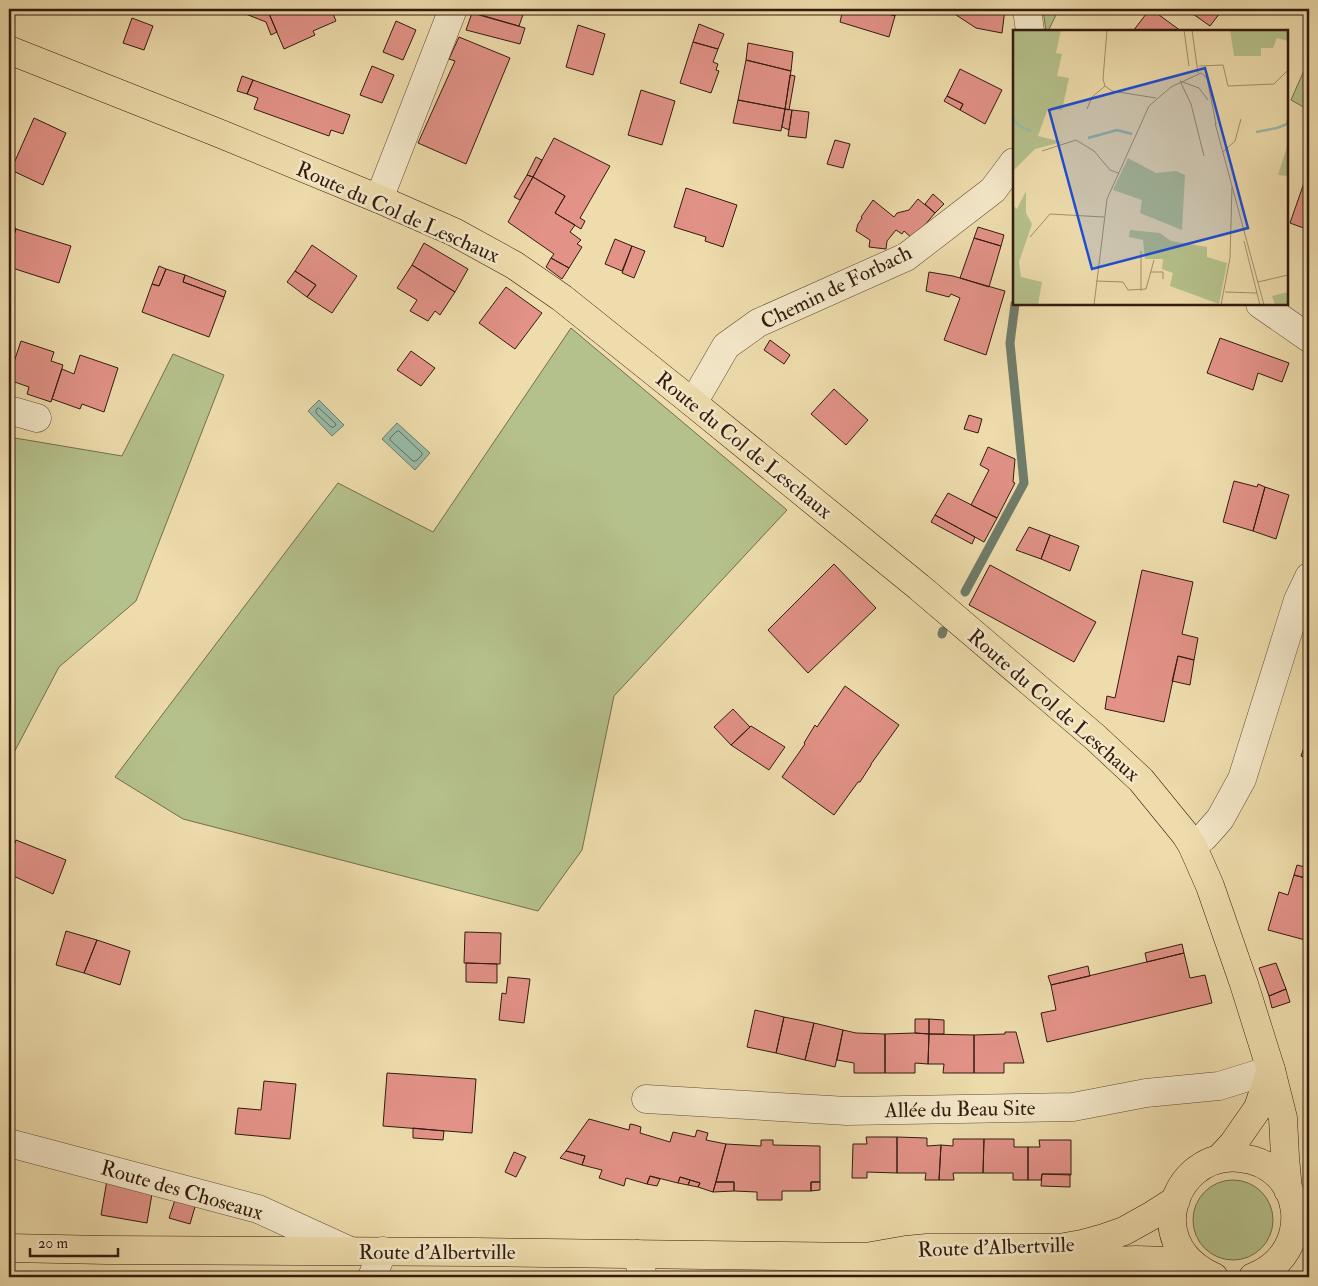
<svg xmlns="http://www.w3.org/2000/svg" width="1318" height="1286" viewBox="0 0 1318 1286" font-family="'IM FELL Double Pica',serif">
<style>
.green{fill:#b5c18c;stroke:#746e4d}
.water{fill:#99bca8;stroke:#707c6a}
.lines{fill:none;stroke-linecap:round;stroke-linejoin:round}
.shore{stroke:#666c5b;stroke-width:1}
.stream{stroke:#707c6a;stroke-width:9}
.building{fill:#e29287;stroke:#331b0e}
.minor-casing{stroke:#624b36;stroke-width:29}
.major-casing{stroke:#331b0e;stroke-width:29}
.minor{stroke:#f4e8c9;stroke-width:28}
.major{stroke:#eedcac;stroke-width:28}
.labels{text-anchor:middle;stroke-width:5;stroke-linejoin:round;paint-order:stroke}
.street-label{font-size:21px;fill:#331b0e;stroke:#f4e8c9}
.inset-river{fill:none;stroke:#99bca8;stroke-width:2.5}
.inset-road{fill:none;stroke:#a38f6d;stroke-width:1}
.view{fill:#1d4ed8;fill-opacity:0.15;stroke:#1d4ed8;stroke-width:2.5}
.inset-edge{fill:none;stroke:#331b0e;stroke-width:2.5}
</style>
<rect width="100%" height="100%" fill="#eedcac"/>
<filter id="stains"><feTurbulence type="fractalNoise" baseFrequency=".004" numOctaves="4"/><feColorMatrix values="0 0 0 0 .2 0 0 0 0 .09 0 0 0 0 .02 0 0 0 .5 -.17"/></filter>
<radialGradient id="worn" r=".72"><stop offset=".6" stop-color="#630" stop-opacity="0"/><stop offset="1" stop-color="#630" stop-opacity=".3"/></radialGradient>
<path class="green" d="M1043,9H1059L1048,31H1046Z
M1309,59V110L1291,100Z
M571,328L787,510L614,696L582,850L538,911L183,819L115,777L338,483L433,532Z
M173,354L224,375L136,601L59,667L9,762V437L122,456Z
M1193 1220a40 40 0 1 1 80 0a40 40 0 1 1-80 0Z"/>
<path class="water" d="M319,400L344,425L332,436L308,411Z
M397,423L430,453L415,470L382,439Z"/>
<g class="lines">
<path class="shore" d="M319,408L335,423L336,425L334,427H331L316,413V410Z
M399,431L422,453V455L416,461H413L390,440V438L396,432Z"/>
<path class="stream" d="M965,592L1024,483L1010,343L1015,304
M942,634L943,631"/>
</g>
<path class="building" d="M233,9H267L277,32L271,35L266,22Z
M267,9H331L336,21L313,31L315,35L284,49Z
M476,9H525L519,26L474,13Z
M843,9H873L895,16L889,37L840,22Z
M876,9H898L895,16Z
M947,9H1005L1002,33L976,28Z
M1150,9H1151L1181,31H1133Z
M1198,9H1223L1210,26L1193,14Z
M472,13L525,28L520,44L466,30Z
M132,18L153,26L144,50L123,43Z
M396,21L416,30L403,60L383,52Z
M699,24L724,34L718,49L693,42Z
M578,25L605,34L593,75L566,67Z
M459,37L510,58L466,164L418,143L455,61L449,59Z
M693,42L718,49L713,62L718,64L716,70L719,71L711,93L680,83Z
M748,43L793,52L791,71L746,60Z
M746,60L791,71L785,109L738,100Z
M372,66L394,75L382,103L360,95Z
M960,69L1002,90L985,124L960,110L963,104L947,96Z
M790,75L795,76L789,110L785,109Z
M242,76L253,80L247,94L237,91Z
M253,80L350,115L343,134L331,130L329,136L254,109L258,98L247,94Z
M641,90L675,101L662,145L628,135Z
M947,96L963,104L960,110L944,101Z
M738,100L785,109L781,131L733,123Z
M785,109L792,110L789,130L782,127Z
M792,110L809,112L806,138L788,136Z
M34,118L66,133L43,185L11,170Z
M554,138L610,166L580,218L585,221L581,229L555,213L565,196L533,177Z
M835,140L850,144L843,168L827,164Z
M536,157L542,160L533,177L527,175Z
M527,175L533,177L520,200L514,197Z
M533,177L565,196L555,213L575,225L570,232L581,240L577,244L582,247L569,268L551,258L554,254L508,222Z
M1305,180L1309,182V230L1290,223Z
M686,188L737,205L723,247L705,241L706,237L674,227Z
M933,194L944,204L935,213L925,204Z
M918,199L935,213L913,239L904,231L902,234L896,230L887,241L886,249L869,247L870,240L856,231L858,224L862,218L861,217L873,200L894,217L897,213L909,210Z
M9,226L16,228L9,252Z
M978,227L1004,235L1001,246L974,238Z
M16,229L71,246L59,283L9,267V252Z
M974,238L1001,246L989,287L960,278Z
M615,239L632,246L622,271L605,264Z
M424,243L468,269L455,292L412,265Z
M312,245L357,276L332,313L307,297L316,285L295,271Z
M632,246L645,251L634,278L622,273Z
M551,258L569,268L562,279L546,267Z
M412,265L455,292L440,315L435,311L428,321L410,311L417,300L397,288Z
M159,266L166,269L159,286L152,284Z
M166,269L185,275L183,282L224,297L209,337L142,312L152,284L159,286Z
M295,271L316,285L307,297L287,282Z
M929,272L953,276L1005,291L986,355L944,340L960,298L951,294L949,297L926,291Z
M185,275L226,291L224,297L183,282Z
M506,287L542,313L515,349L479,323Z
M1220,338L1289,363L1282,382L1258,373L1253,390L1207,373Z
M770,340L790,355L784,364L764,350Z
M21,341L54,352L51,361L63,365L51,402L27,394L29,387L9,380V377Z
M411,351L435,368L421,386L397,370Z
M80,355L118,368L104,412L82,404L80,409L52,399L62,369L74,374Z
M834,389L868,420L846,445L811,414Z
M969,415L982,419L978,433L964,429Z
M988,447L1015,459L1013,482L1015,483L997,518L971,505L989,470L980,465Z
M1234,481L1257,487L1258,484L1265,487L1253,531L1223,522Z
M1265,487L1289,495L1276,539L1253,531Z
M948,493L997,518L984,542L935,515Z
M935,515L975,537L972,544L931,522Z
M1029,527L1050,535L1041,559L1016,550Z
M1050,535L1079,546L1070,571L1041,559Z
M834,564L876,608L808,673L768,630Z
M990,565L1096,622L1074,662L969,605Z
M1142,570L1193,582L1182,634L1198,638L1194,660L1178,656L1164,722L1105,709L1107,696L1115,698Z
M1178,656L1194,660L1190,685L1172,681Z
M845,686L899,725L871,764V765L860,782H858L834,815L782,777L805,744L804,743L815,725L817,727Z
M733,709L750,727L731,745L714,727Z
M751,726L785,747L769,770L731,745Z
M1309,734V759L1301,756Z
M16,840L66,860L53,894L9,874V860Z
M1297,865L1309,868V879L1294,875Z
M1294,875L1309,879V941L1268,930L1279,892L1288,895Z
M66,931L97,940L84,973L56,965Z
M465,932L501,933L500,964L464,963Z
M97,940L130,951L120,985L84,973Z
M1182,944L1184,953L1147,962L1145,953Z
M1184,953L1190,978L1205,975L1212,1003L1047,1042L1041,1013L1056,1010L1051,985Z
M466,963L497,964V983L466,982Z
M1276,963L1286,989L1269,996L1259,968Z
M1088,966L1090,976L1051,985L1048,976Z
M508,977L530,979L524,1023L499,1020L502,993L506,994Z
M1286,989L1290,1002L1272,1008L1269,996Z
M755,1010L784,1017L776,1053L747,1047Z
M784,1017L814,1023L805,1060L776,1053Z
M915,1019H929V1034L915,1033Z
M929,1019L944,1020V1034H929Z
M814,1023L843,1030L835,1067L805,1060Z
M843,1030L856,1033L885,1034V1073H854V1063L837,1060Z
M1005,1032H1016L1024,1063H1004V1073H974V1035L1005,1034Z
M915,1033L929,1034L928,1064L915,1063V1073H885V1034Z
M929,1034L974,1035V1073H943L944,1064H928Z
M387,1073L476,1079L472,1133L383,1126Z
M264,1081L296,1084L290,1139L235,1134L238,1108L261,1110Z
M589,1119L629,1130L630,1124L635,1125L641,1127L640,1133L670,1142L673,1132L695,1137L697,1130L708,1133L706,1140L726,1144L713,1192L698,1187L700,1183L680,1177L678,1183L650,1176L647,1184L626,1178L624,1186L599,1178L602,1170L582,1165L585,1156L566,1151Z
M413,1128L444,1131L443,1140L413,1138Z
M866,1137H897V1173L867,1172V1178H852L853,1144H867Z
M897,1137L927,1138V1146L941,1145L939,1180H925L926,1173H897Z
M953,1139H984L983,1173H953L954,1180H939L941,1145L953,1146Z
M984,1139H1014V1147H1028V1180H1013V1173H983Z
M761,1140H773V1145L820,1146V1182H811V1191H782V1200H757V1192L734,1191V1182H716L726,1144L761,1146Z
M1039,1140H1071V1175L1042,1174L1041,1180H1028V1147H1040Z
M566,1151L585,1156L582,1165L560,1158Z
M514,1152L526,1157L516,1177L505,1172Z
M1042,1174H1070V1187L1041,1186Z
M650,1176L660,1179L657,1186L647,1184Z
M680,1177L690,1180L688,1185L678,1183Z
M107,1180L153,1188L147,1223L101,1215Z
M690,1180L700,1183L698,1187L688,1185Z
M716,1182H734V1191L713,1192Z
M811,1182H820V1190L811,1191Z
M177,1194L197,1200L190,1224L169,1218Z"/>
<g class="lines">
<defs>
<path id="minor" d="M1027,9L1030,31
M379,199L453,9
M1260,304L1309,338
M693,403L726,346L758,323L906,257L993,190L1014,162
M9,410L37,418
M1192,845L1204,837L1220,819L1242,779L1298,600L1309,577
M646,1099L847,1111L1073,1107L1146,1093L1219,1086L1271,1070
M9,1143L258,1209L350,1251
M637,1254L643,1277
M372,1277L383,1251"/>
<path id="major" d="M9,50L216,132L379,199L454,232L514,265L562,298L693,403L919,587L1096,738L1141,780L1185,834L1192,845L1210,886L1244,984L1271,1070L1283,1118L1285,1157L1288,1190
M1219,1159L1233,1144L1258,1108L1271,1070
M9,1248L106,1250L475,1252L866,1257L906,1250L927,1248H1059L1082,1244L1104,1238L1124,1231L1151,1216L1176,1200
M877,1260L918,1269L940,1271H1041L1075,1268L1114,1261L1136,1260L1170,1261L1193,1265
M1214,1277C1192,1267 1174,1249 1172,1223C1171,1204 1180,1184 1194,1172C1207,1161 1223,1156 1240,1158C1306,1164 1316,1253 1253,1277"/>
</defs>
<use href="#minor" class="minor-casing"/>
<use href="#major" class="major-casing"/>
<use href="#minor" class="minor"/>
<use href="#major" class="major"/>
</g>
<g class="labels">
<g class="street-label">
<text transform="translate(398 212) rotate(24)" y="7">Route du Col de Leschaux</text>
<text transform="translate(836 287) rotate(-26)" y="7">Chemin de Forbach</text>
<text transform="translate(744 445) rotate(39)" y="7">Route du Col de Leschaux</text>
<text transform="translate(1054 705) rotate(41)" y="7">Route du Col de Leschaux</text>
<text transform="translate(960 1109) rotate(-1)" y="7">Allée du Beau Site</text>
<text transform="translate(182 1190) rotate(16)" y="7">Route des Choseaux</text>
<text transform="translate(996 1247) rotate(-2)" y="7">Route d'Albertville</text>
<text x="437" y="1259">Route d'Albertville</text>
</g>
</g>
<g transform="translate(1013 30)">
<rect width="275" height="275" fill="#eedcac"/>
<path d="M0,0H48L43,23L49,24L44,46L56,48L49,80L35,78L25,106L49,112L22,119L0,141ZM217,0H275V11L264,8L260,18H248V26H221ZM275,112V146L265,145L273,120ZM115,128L143,143L163,141L172,145L169,200L127,183L129,170L100,160ZM13,161V183L19,194L6,232L8,247L29,252L25,275H0V175L4,179ZM117,200L147,203L158,211L194,217V227L214,233L206,274L157,256L160,243L149,239L150,229H132L130,210L116,207ZM275,262V275H262L259,266Z" fill="#b5c18c"/>
<path class="inset-river" d="M0,87L6,96L18,101M243,102L264,98L274,94L275,89M75,108L104,100L119,104"/>
<path class="inset-road" d="M94,0L90,49L92,56L99,61L143,68M171,0L176,36M179,0L185,43M186,36L210,35L215,56L261,54L275,40M167,51L178,74L191,126M167,51L186,58L195,70M74,79L79,67L92,56M202,93L251,275M29,121L63,110L81,121L97,140L105,143M210,122L222,111L228,89M17,207L37,184L91,187M231,211L247,275M128,221V261M138,242H150V249M83,251L110,252L115,260L133,259L141,230M245,252L275,245M212,262L244,263M81,275L94,169L136,76L158,57L188,43L194,48L203,94M208,275L217,228L219,157"/>
<path class="view" d="M192,38L235,198L79,239L36,80Z"/>
<rect width="275" height="275" class="inset-edge"/>
</g>
<rect width="1318" height="1286" fill="none" stroke="#eedcac" stroke-width="30"/>
<rect x="10" y="10" width="1298" height="1266" fill="none" stroke="#331b0e" stroke-width="2.5"/>
<rect x="15" y="15" width="1288" height="1256" fill="none" stroke="#331b0e"/>
<path d="M30 1248v8h88v-8" fill="none" stroke="#331b0e" stroke-width="2.5"/>
<text x="38" y="1248" font-size="15" fill="#331b0e" stroke="#f4e8c9" stroke-width="4" paint-order="stroke">20 m</text>
<rect width="100%" height="100%" filter="url(#stains)"/>
<rect width="100%" height="100%" fill="url(#worn)"/>
</svg>
